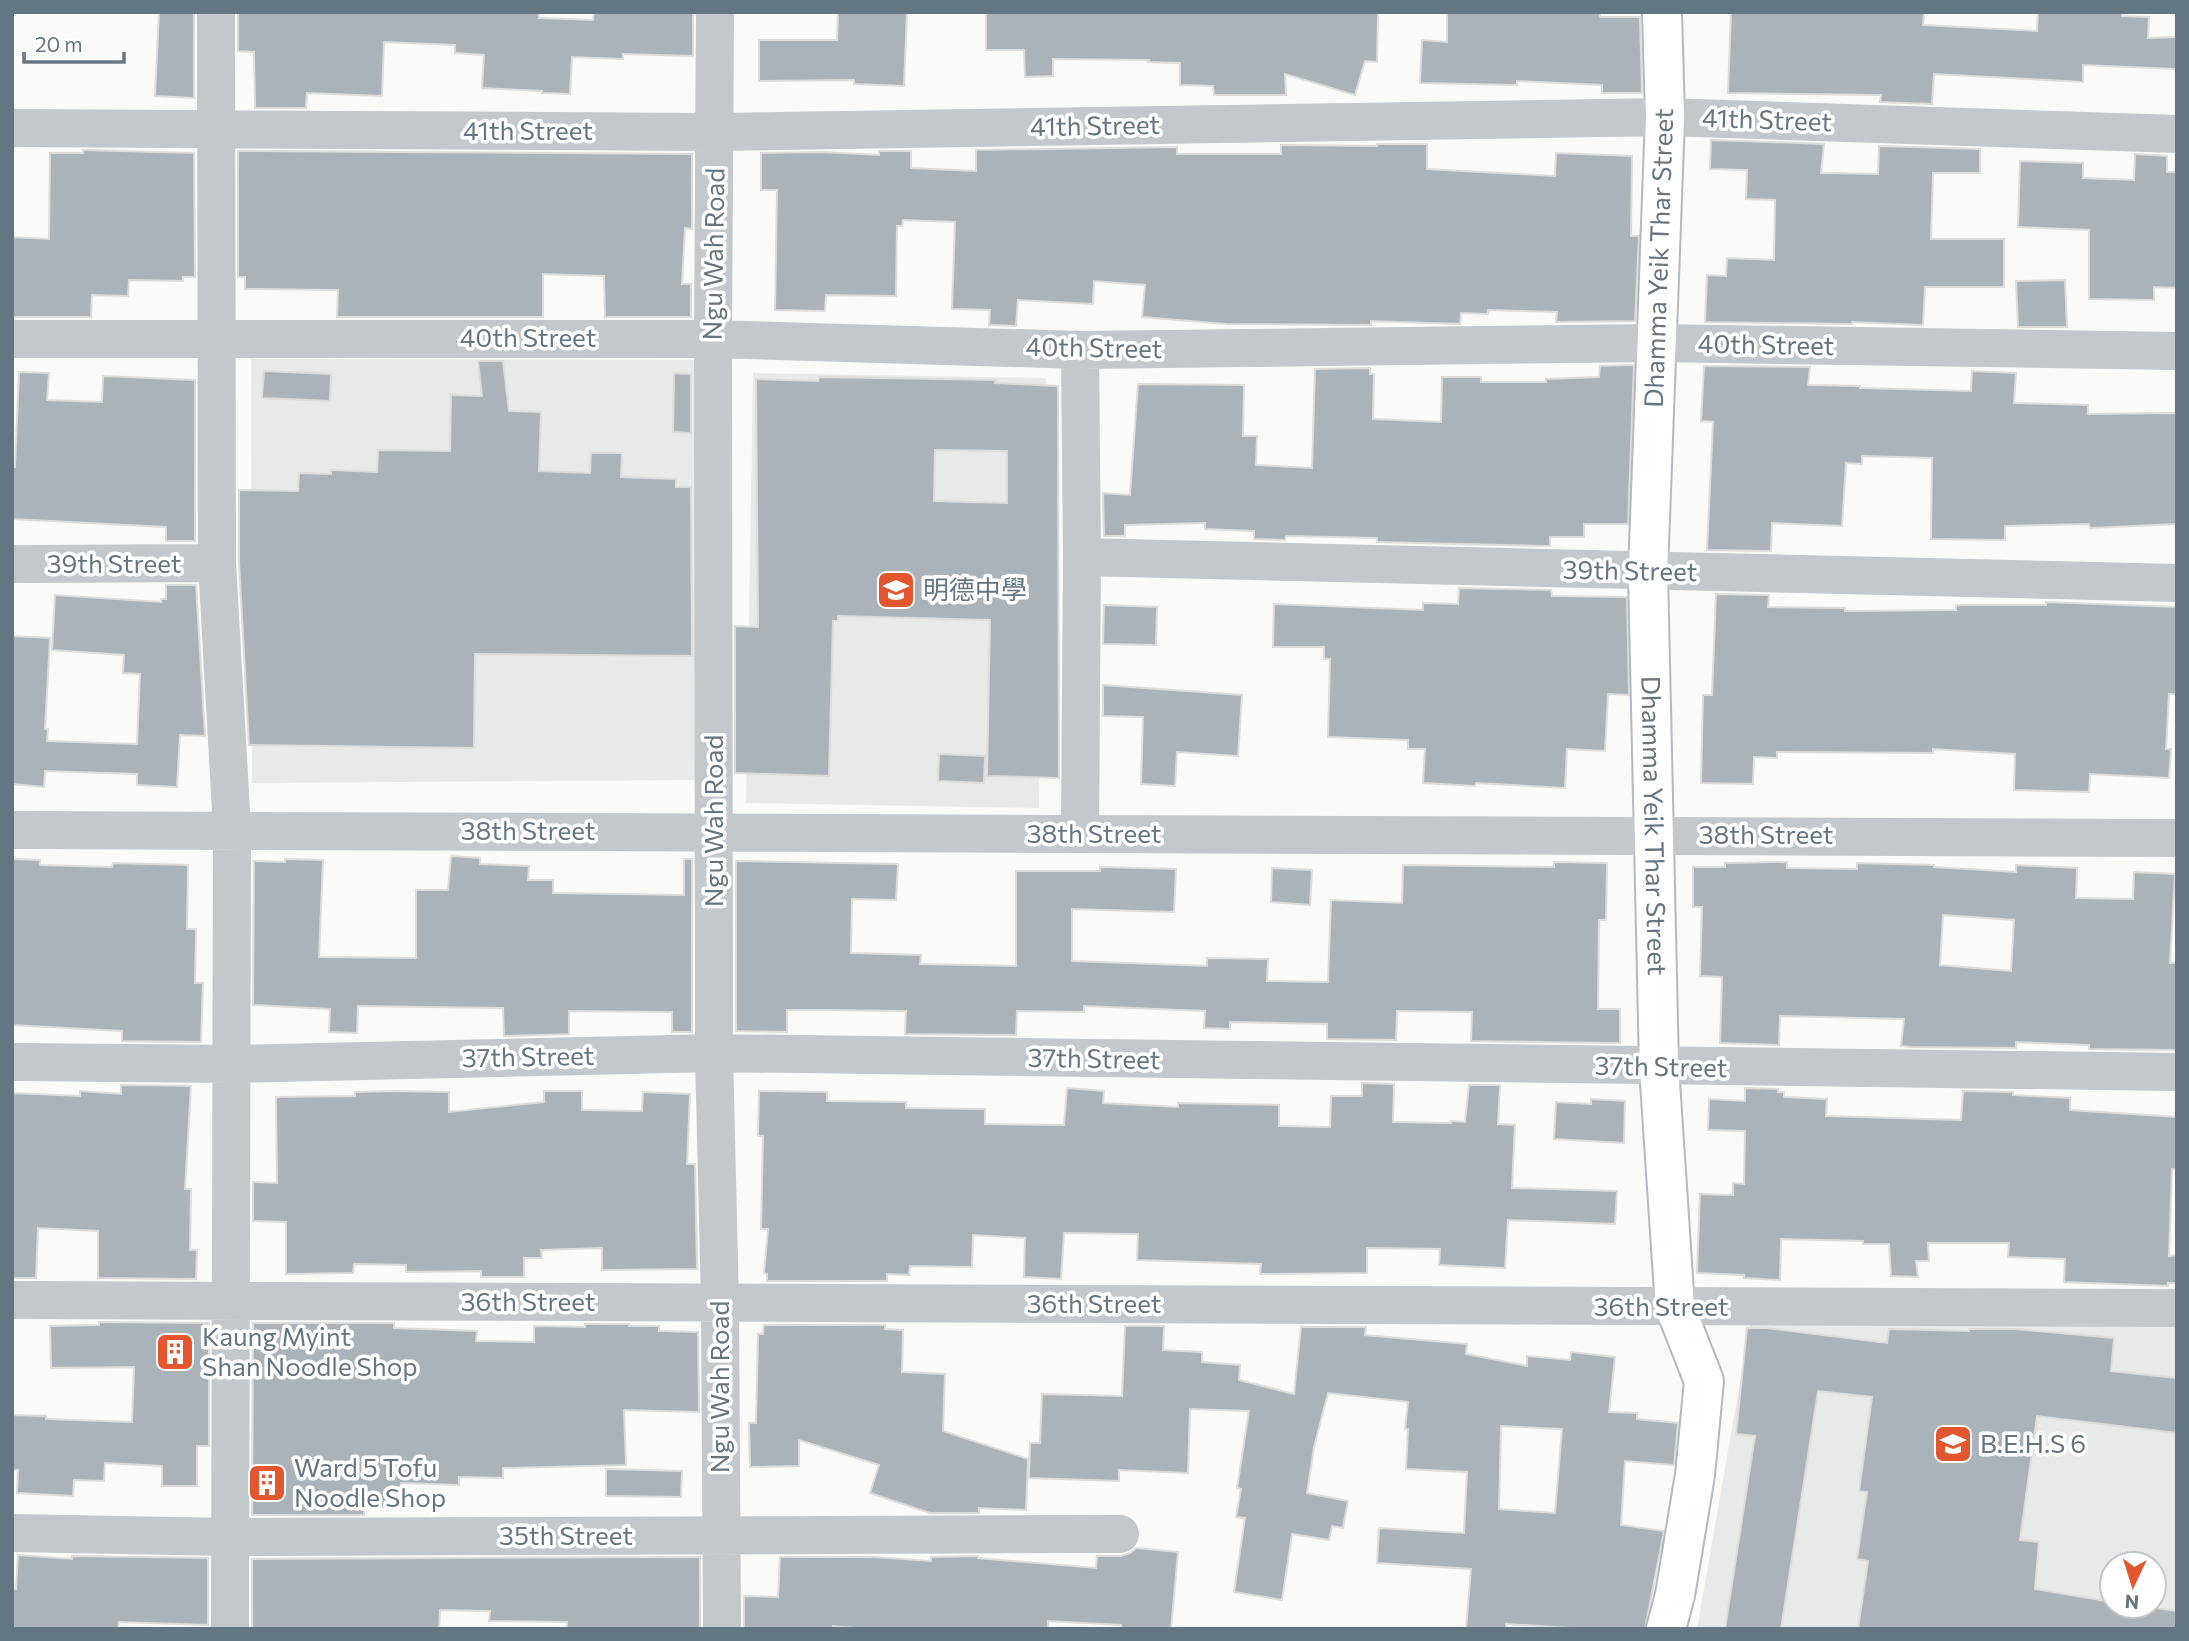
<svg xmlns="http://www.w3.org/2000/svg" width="2189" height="1641" viewBox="0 0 2189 1641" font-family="Commissioner,'Noto Sans SC',sans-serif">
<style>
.built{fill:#e8e9e9;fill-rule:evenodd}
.building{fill:#aab3b9;stroke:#dcdcda;stroke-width:2;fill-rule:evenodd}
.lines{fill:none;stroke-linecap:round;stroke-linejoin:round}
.secondary-casing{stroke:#b3babf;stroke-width:42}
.street{stroke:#c3c8cc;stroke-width:38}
.secondary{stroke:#fff;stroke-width:38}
.labels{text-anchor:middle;stroke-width:7;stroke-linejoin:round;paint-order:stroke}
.street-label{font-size:26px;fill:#657683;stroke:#fff}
.poi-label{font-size:26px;fill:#657683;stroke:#fff;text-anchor:start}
</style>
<rect width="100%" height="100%" fill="#fafaf8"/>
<path class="built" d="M251,359L697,360L695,780L252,783Z
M753,373L1046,378L1039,808L746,803Z
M2177,1324V1629H1697L1750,1325ZM2112,1564H2154V1606H2112Z"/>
<path class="building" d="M159,12H194V98L155,96Z
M238,12H539V18L593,20L594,12H693V56L623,54V59L572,57L570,94L542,93V91L482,88L484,55L455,53V45L384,42L382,96L307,93L306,108H255L254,52L238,51Z
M838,12H907L904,86L854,84V80L759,81V40H837Z
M986,12H1378L1377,62L1365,61L1355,95L1285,74L1286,95H1214L1213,86L1180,85V63L1148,62L1149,60L1053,59V76L1025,77L1024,50H986Z
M1447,12H1600V17H1640L1642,93H1602V85L1517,81V85L1420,83L1422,40L1447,42Z
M1731,12H1924L1923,25L2037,31L2038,12H2122V16L2149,17L2148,38L2177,37V69L2083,65V82L1934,74L1932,104L1880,102L1881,95L1728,93Z
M1711,140L1824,144L1821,173L1878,174L1879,146L1980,149V173H1933L1931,239H2004V287H1925L1923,325L1852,322V324L1705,322L1707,275L1726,276L1727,258L1774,260L1775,200L1746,199L1747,170L1710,169Z
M1377,144H1427V169L1517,174L1555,176L1556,153L1632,156L1631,236H1639L1635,321L1556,322L1557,312L1488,310V314L1461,313L1460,324L1371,321V325L1226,324L1142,317L1145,285L1094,281L1093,304L1018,300L1016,326L989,325L990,310L952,309L955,222L903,220L902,226H897L896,296L826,295L825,311L775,310L777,190H761V153L822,152L879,155V151H911V168L976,171V150L1177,147V154H1281V145L1377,146Z
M83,150L194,153L195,277H183V281L129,280L128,296L92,295L91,317H12V237L49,239L50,153H83Z
M238,151L692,154V229L685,228L682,284H691V317H605L604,276L543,274V317H337L338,290L245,289V277H238Z
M2135,154L2167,156V172H2177V288L2154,287V300L2089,299V230L2018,227L2020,161L2083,163V178L2134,180Z
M2065,280L2067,327H2018L2016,281Z
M478,361H503L509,411L541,412L539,471L590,473L591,453H622L621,477L676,479V487H691L692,656L475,654L474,748L249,745L239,562V490L298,491L299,473L331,474V470L377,472L378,450L450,451L451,395L482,396Z
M1634,365L1628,524H1584V537H1550V546L1377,542V538L1286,536L1285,540L1254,539V531L1205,529V523L1125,525V536H1104L1103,493L1130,495L1138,384L1244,385L1243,436H1257L1256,465L1312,468L1315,369L1370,368V374H1374L1373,419L1441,422L1442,377H1481V382H1546V379L1599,377L1600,366Z
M1704,366L1810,367L1808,385L1860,386V388L1971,391L1972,371L2016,373L2014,403L2088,405V414L2177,413V524L2090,528L2089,524L2005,526V540L1931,539L1932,458L1862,456V464L1846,463L1842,526L1772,523L1771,551L1707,550L1713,422L1701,421Z
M264,371L331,374L330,401L262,398Z
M19,372L49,373L47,400L102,402L103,376L195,380V541H166V527L12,519V467H15Z
M674,373L691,374V433L673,432Z
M819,377L996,380L995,383L1058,386L1059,778L987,776L990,620L838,616V621H833L829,776L735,773V626L758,627L756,379L818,381ZM935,450L1007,451V503L934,501Z
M166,585H196L205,736L180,735L177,787L137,785V774L45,771L44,787L12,784V636L50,638L45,729H48L47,741L137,744L140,674L123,673L124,655L52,650L55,595L161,602V599H166Z
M1459,588L1551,590L1552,596L1627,597L1629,695L1608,694L1605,751L1567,749L1565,788L1476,783L1475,786L1423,783L1425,749H1408V740L1328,737L1330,659H1324V647H1273L1274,604L1423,610V603L1458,604Z
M1716,594L1769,595L1768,607L1845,608V611L1956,610V605H2046V602L2177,607V694H2169L2166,749H2171L2169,778L2090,774L2089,792L2014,790L2015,754L1933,749V753L1777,752V758L1754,757L1753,784L1701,783L1703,695H1712Z
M1104,605L1157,607L1156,645L1103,644Z
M1103,685L1242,695L1238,756L1177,752L1175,786L1141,784L1143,717L1103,716Z
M939,754L985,756L984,783L938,781Z
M451,856L480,858V864L529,866L528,880H553V893L616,894L684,895V859H692V1032H672V1012L569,1011V1034L504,1036L503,1008L358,1006L357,1033L329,1032L330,1009L253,1005L254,861L285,862V859L323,860L319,957L416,958V890H448Z
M12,859L40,860V865L112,867L113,863L188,865L187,929H196L195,983H203L201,1042L122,1041V1031L12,1025Z
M736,861L898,864L896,900L852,899L851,953L921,955L920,964L1016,966V871H1100V867L1176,869L1174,912L1072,909V961L1207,966V958L1268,959L1267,981L1328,982L1331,900L1402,903L1403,865L1554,867V862L1607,863L1606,920H1599L1598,1009H1620V1043L1471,1041L1472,1012L1397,1011L1396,1040L1327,1039V1024L1230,1022V1029L1204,1028L1205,1011L1084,1006V1012L1017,1011L1016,1035L905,1034L906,1011L830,1010H787V1032L736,1031Z
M1787,862V868L1857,869V863L1934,865V867L2016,872V865L2077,868L2076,898L2133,899L2134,872L2175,874L2170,963H2177V1050L2089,1049V1045L2016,1042V1048L1911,1047L1901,1046L1904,1019L1780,1016L1779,1045L1720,1043L1722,977L1700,976L1702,907H1693V867H1725V863ZM1943,915L2014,920L2011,971L1940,965Z
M1272,868L1312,870L1310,905L1271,902Z
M1362,1083L1394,1084L1393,1122L1451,1123V1121L1465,1122L1469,1085H1500L1498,1124L1515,1125L1512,1188L1617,1191L1615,1224L1508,1220L1505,1268L1439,1265L1440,1249L1367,1248V1273L1260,1274L1261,1264L1137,1260L1138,1234L1064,1233L1061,1279L1024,1277L1025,1238L973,1235L972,1267L910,1266L909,1275L887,1274V1281H767V1274L764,1273L768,1229H761L763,1136H758L759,1091L827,1092V1101L906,1102V1108L985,1109V1124L1064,1125L1067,1088L1104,1091L1103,1103L1178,1107V1103L1279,1105V1126L1330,1127L1331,1096H1362Z
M121,1085L191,1086L185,1189H191L190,1250H197L196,1279L98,1278V1231L38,1228L36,1278H12V1093L80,1096V1091L121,1094Z
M1745,1088L1778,1089V1092H1784V1097L1827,1099L1826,1116L1961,1120L1963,1091L2013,1092V1095L2070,1098V1110L2177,1117V1169H2172L2169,1256L2177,1255V1283H2168V1286L2064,1282L2065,1259L2008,1257L2009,1243H1928L1929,1261H1916L1918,1277L1891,1276L1889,1244H1863V1241L1781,1239L1780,1280L1744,1278V1275L1697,1273L1700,1194L1733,1195V1183L1744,1184L1745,1131L1708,1130L1709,1099L1745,1101Z
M394,1091L449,1092V1112L544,1102V1091H582V1110L642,1111L643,1092L690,1094L687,1164H695L697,1269L602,1270V1248L541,1250L542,1258H524V1277H481V1271L406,1272V1265L354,1264L353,1273L286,1274V1222L253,1221V1182L277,1183L276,1097L355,1096V1092Z
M1591,1099L1625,1101L1624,1143L1554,1139L1556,1102L1591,1104Z
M99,1322L209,1323V1446H197V1486H162V1466L105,1463L104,1481L74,1480L73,1496L17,1493L18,1470H12V1415L46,1416V1419L132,1422L134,1367L51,1368L50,1326L99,1325Z
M253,1323H394V1328L477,1331L476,1341L534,1342V1326L585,1327V1324H629V1326H659V1331L698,1332L699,1412L624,1410L626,1465L503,1468V1478L459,1477V1485L401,1483V1507H364V1515H252Z
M764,1325H885V1329L903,1330L902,1372L945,1374L943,1431L1028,1459L1026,1510L979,1508V1513H930L870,1493L879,1465L799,1440V1466L750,1467L749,1423H756L758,1334H763Z
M1125,1326H1164L1163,1350L1202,1352V1362L1240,1365L1239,1380L1294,1394L1301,1327H1366L1365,1335L1467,1344L1466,1354L1527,1366V1356L1570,1360L1571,1352L1615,1357L1609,1412L1637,1413V1419L1678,1423L1674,1465L1625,1461L1621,1525L1664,1531L1645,1629H1587L1506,1624V1629H1466L1471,1569L1377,1563L1379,1528L1464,1533L1467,1472L1406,1469L1408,1429H1405L1408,1402L1328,1393L1314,1447L1307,1493L1348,1501L1343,1528L1332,1526L1329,1540L1292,1534L1282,1600L1234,1592L1245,1518L1236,1517L1241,1489L1237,1488L1249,1411L1190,1409L1188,1473L1119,1470V1481L1029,1478L1030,1443H1040L1042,1394L1122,1396ZM1501,1426L1562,1429L1555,1513L1499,1509Z
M1747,1328H1766L1887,1343L1889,1329L1969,1331V1329H2016L2114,1338L2111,1371L2177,1378V1433L2037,1416L2020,1540L2039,1542L2035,1589L2112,1602V1606H2142L2177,1611V1629H1858L1868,1561L1857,1559L1867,1492L1859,1491L1872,1397L1818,1391L1781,1629H1725L1755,1436L1736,1434Z
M606,1469L682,1471L681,1497L606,1496Z
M1136,1548L1178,1552L1171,1629H1121V1625L1048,1621V1629H868L833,1626V1629H744V1596L778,1597L780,1557H874L931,1561V1557L978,1556V1558L1096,1568L1097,1556H1121L1130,1553Z
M18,1555L72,1559V1556L208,1558V1625L119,1622L118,1629H12V1589H16Z
M700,1557V1629H567V1622L489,1621L490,1611L440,1610L439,1629H252V1559Z"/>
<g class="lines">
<defs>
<g id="secondary">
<path id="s1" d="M1662,12L1665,117L1648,572L1659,1067L1675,1307L1704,1381L1695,1475L1675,1595L1666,1629"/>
</g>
</defs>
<use href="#secondary" class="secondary-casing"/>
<path class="street" d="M216,12L217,563L232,829L230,1629
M715,12L713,339L714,1053L720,1303L722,1629
M12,128L715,132L1665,117L2177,134
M12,339H713L1080,350L1656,343L2177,351
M1082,557L2177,583
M12,564L217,563
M12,830L2177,838
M1080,834L1082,557L1080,350
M12,1062L231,1064L714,1053L2177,1072
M12,1300L2177,1308
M12,1533L230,1537L1120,1534"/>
<use href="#secondary" class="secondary"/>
</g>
<defs>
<symbol id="school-square" viewBox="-11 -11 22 22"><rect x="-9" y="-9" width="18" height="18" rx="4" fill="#e4572e" stroke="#fff"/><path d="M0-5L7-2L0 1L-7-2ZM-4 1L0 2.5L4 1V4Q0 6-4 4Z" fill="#fff"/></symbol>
<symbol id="building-square" viewBox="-11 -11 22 22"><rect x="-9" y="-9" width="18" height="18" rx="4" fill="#e4572e" stroke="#fff"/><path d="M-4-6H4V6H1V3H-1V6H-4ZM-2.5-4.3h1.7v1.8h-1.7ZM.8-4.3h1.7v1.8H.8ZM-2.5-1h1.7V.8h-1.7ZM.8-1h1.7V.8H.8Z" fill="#fff"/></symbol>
</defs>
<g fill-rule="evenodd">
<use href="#school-square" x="874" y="568" width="44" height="44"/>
<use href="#building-square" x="153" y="1330" width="44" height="44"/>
<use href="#school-square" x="1931" y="1422" width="44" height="44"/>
<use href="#building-square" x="245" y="1461" width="44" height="44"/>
</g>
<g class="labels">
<g class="street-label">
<text transform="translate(1767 120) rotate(2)" y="9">41th Street</text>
<text transform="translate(1095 126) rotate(-1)" y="9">41th Street</text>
<text x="528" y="140">41th Street</text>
<text transform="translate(714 254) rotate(-89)" y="9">Ngu Wah Road</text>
<text transform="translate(1659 258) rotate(-88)" y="9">Dhamma Yeik Thar Street</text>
<text x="528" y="347">40th Street</text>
<text transform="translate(1766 345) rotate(1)" y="9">40th Street</text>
<text transform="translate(1094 348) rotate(1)" y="9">40th Street</text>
<text x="114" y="573">39th Street</text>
<text transform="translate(1630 571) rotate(1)" y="9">39th Street</text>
<text transform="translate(714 821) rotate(-90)" y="9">Ngu Wah Road</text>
<text dy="9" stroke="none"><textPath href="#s1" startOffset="814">Dhamma Yeik Thar Street</textPath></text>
<text x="528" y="840">38th Street</text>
<text x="1094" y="843">38th Street</text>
<text x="1766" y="844">38th Street</text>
<text transform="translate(528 1057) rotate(-1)" y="9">37th Street</text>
<text transform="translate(1094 1059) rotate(1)" y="9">37th Street</text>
<text transform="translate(1661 1067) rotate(1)" y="9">37th Street</text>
<text x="528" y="1311">36th Street</text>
<text x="1094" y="1313">36th Street</text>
<text x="1661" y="1316">36th Street</text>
<text transform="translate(720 1387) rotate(-90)" y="9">Ngu Wah Road</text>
<text x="566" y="1545">35th Street</text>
</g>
<g class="poi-label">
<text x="923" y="599">明德中學</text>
<text x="202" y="1346">Kaung Myint<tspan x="202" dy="30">Shan Noodle Shop</tspan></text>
<text x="1980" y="1453">B.E.H.S 6</text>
<text x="294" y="1477">Ward 5 Tofu<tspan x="294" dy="30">Noodle Shop</tspan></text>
</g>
</g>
<rect width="2189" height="1641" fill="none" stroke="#657683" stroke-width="28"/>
<g transform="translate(2133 1585) rotate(184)"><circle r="33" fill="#ffffff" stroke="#c1c8cd" stroke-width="2"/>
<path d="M0-5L12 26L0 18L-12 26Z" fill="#e4572e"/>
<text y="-10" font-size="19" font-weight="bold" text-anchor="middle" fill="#657683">N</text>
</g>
<path d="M24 52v10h100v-10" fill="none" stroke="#657683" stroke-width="3.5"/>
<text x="35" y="52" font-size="21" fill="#657683" stroke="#ffffff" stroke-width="5" paint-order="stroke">20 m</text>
</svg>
